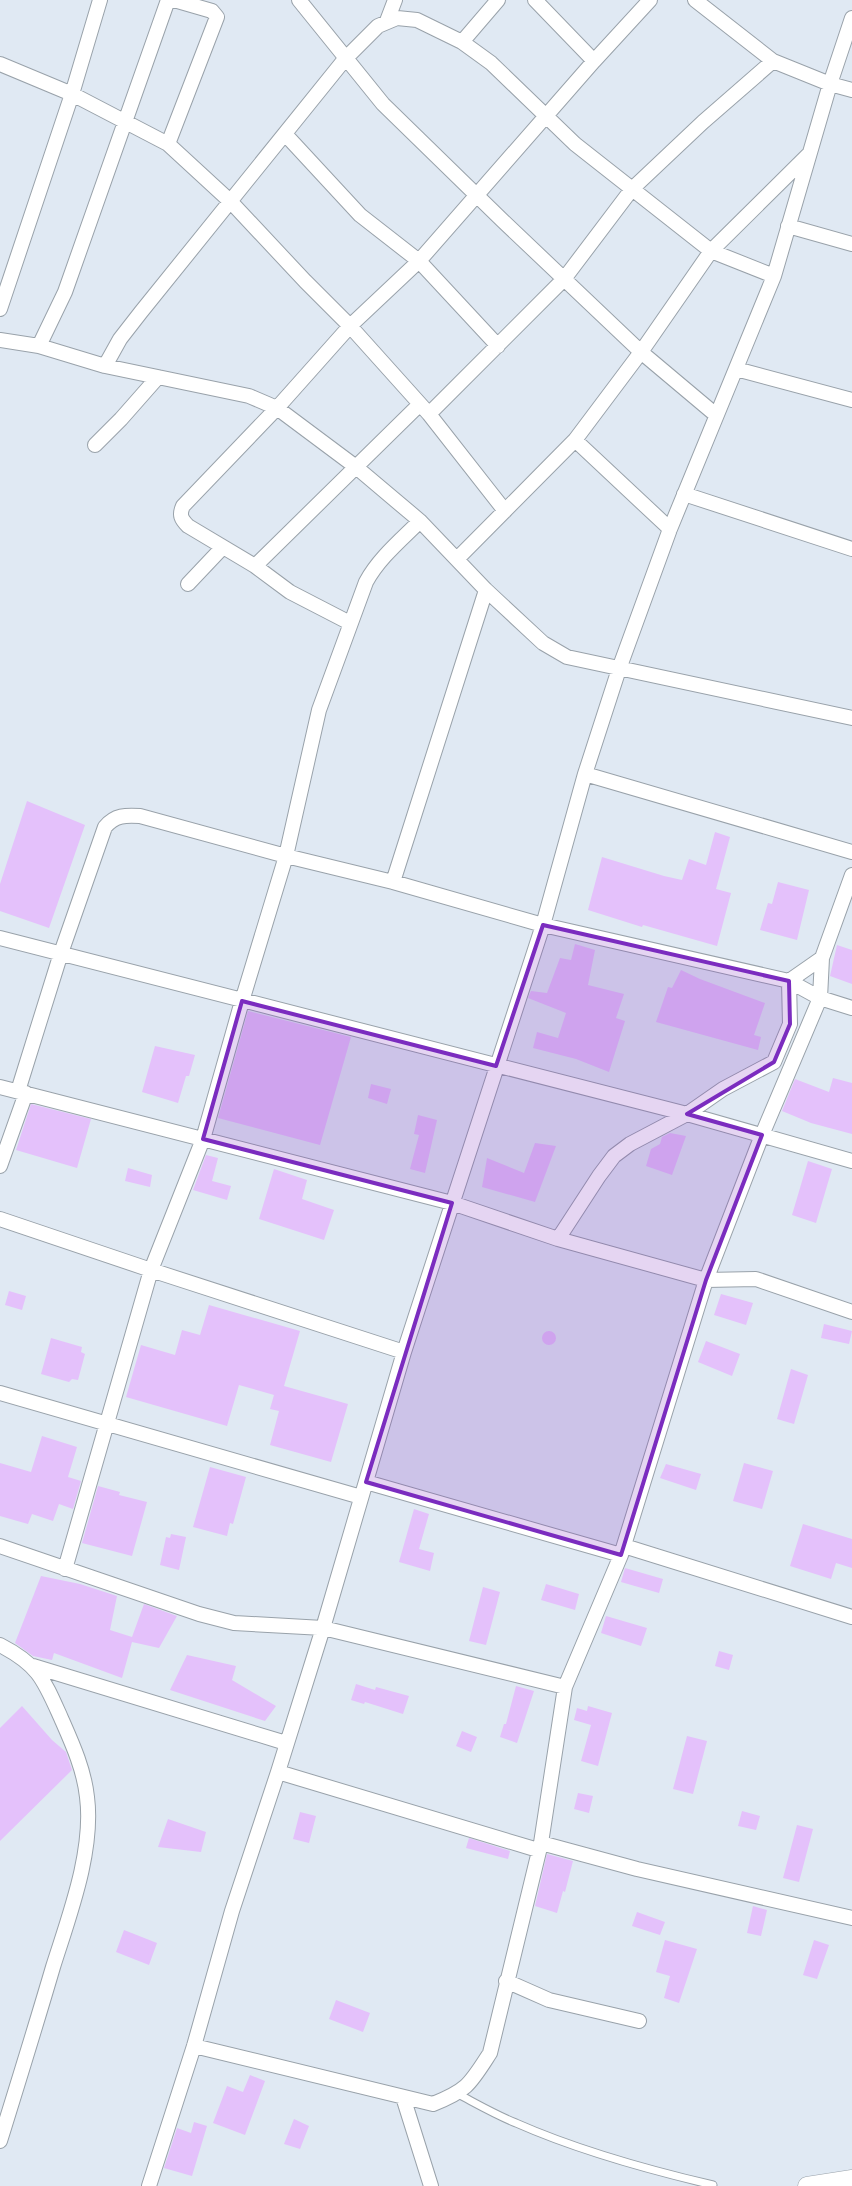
<svg xmlns="http://www.w3.org/2000/svg" width="852" height="2186" viewBox="0 0 852 2186" font-family="'Nunito Sans',sans-serif">
<style>
.building{fill:#e4c1fb}
.lines{fill:none;stroke-linecap:round;stroke-linejoin:round}
.service-casing{stroke:#99a2aa;stroke-width:9}
.minor-casing{stroke:#99a2aa;stroke-width:16}
.tertiary-casing{stroke:#99a2aa;stroke-width:19}
.service{stroke:#fff;stroke-width:7}
.minor{stroke:#fff;stroke-width:14}
.tertiary{stroke:#fff;stroke-width:18}
.marked{fill:#7b2cbf;fill-opacity:0.2;stroke:#7b2cbf;stroke-width:4;stroke-linejoin:round}
</style>
<rect width="100%" height="100%" fill="#e0e9f3"/>
<path class="building" d="M27,801L85,825L49,928L0,911V884Z
M715,832L730,837L716,889L731,893L717,946L643,925L642,927L588,910L602,857L664,876L682,880L689,859L706,865Z
M778,882L809,890L797,940L760,930L768,903L772,904Z
M575,944L595,950L588,985L624,994L616,1018L625,1021L609,1072L576,1059L533,1048L537,1032L558,1038L566,1013L528,998L531,991L547,993L560,958L571,960Z
M837,945L852,950V984L830,976Z
M681,970L700,979L765,1003L754,1035L761,1037L758,1050L656,1022L668,987L672,988Z
M248,1011L351,1037L320,1145L218,1118Z
M155,1046L195,1055L189,1076H186L178,1103L142,1092Z
M833,1078L852,1083V1134L811,1123L782,1111L795,1079L829,1092Z
M371,1084L391,1089L387,1104L368,1098Z
M31,1104L91,1119L77,1168L16,1150Z
M418,1115L437,1120L425,1173L410,1169L419,1135L414,1134Z
M670,1133L686,1136L672,1175L646,1166L651,1149L660,1144L662,1137Z
M535,1143L556,1146L535,1202L482,1187L487,1158L524,1173Z
M206,1155L218,1158L212,1181L231,1186L227,1200L193,1190Z
M808,1161L832,1169L816,1223L792,1215Z
M128,1168L152,1175L150,1187L125,1181Z
M274,1169L307,1180L302,1199L334,1210L324,1240L259,1219Z
M9,1291L26,1296L22,1310L5,1305Z
M721,1294L753,1303L746,1325L714,1315Z
M209,1305L300,1331L284,1386L348,1404L331,1462L270,1445L279,1411L270,1409L274,1395L239,1385L227,1426L126,1397L141,1345L175,1355L182,1330L200,1335Z
M824,1324L852,1331L849,1344L821,1338Z
M542 1338a7 7 0 1 1 14 0a7 7 0 1 1-14 0Z
M51,1338L82,1347L81,1352L85,1354L78,1380L72,1379L69,1382L41,1374Z
M706,1341L740,1354L732,1376L698,1362Z
M791,1369L808,1375L794,1424L777,1419Z
M42,1436L77,1447L68,1477L81,1481L73,1509L59,1504L53,1521L32,1514L28,1524L0,1516V1463L31,1472Z
M744,1463L773,1471L762,1509L733,1501Z
M666,1464L701,1474L696,1490L660,1478Z
M210,1467L246,1477L233,1524L230,1523L227,1536L193,1527Z
M98,1486L120,1492L119,1495L147,1502L132,1556L82,1543Z
M414,1509L429,1514L419,1549L434,1553L430,1571L399,1562Z
M803,1524L852,1539V1568L836,1563L831,1579L790,1566Z
M171,1534L186,1537L179,1570L160,1565L166,1537L170,1538Z
M625,1568L663,1579L659,1593L621,1582Z
M41,1576L80,1584L117,1596L110,1630L132,1637L144,1604L177,1616L159,1648L132,1642L122,1678L54,1653L52,1660L33,1656L15,1643Z
M546,1584L579,1594L575,1610L541,1600Z
M483,1587L500,1592L486,1645L469,1641Z
M606,1616L647,1628L641,1646L601,1633Z
M719,1651L733,1655L729,1670L715,1666Z
M187,1655L236,1666L232,1680L276,1706L265,1721L170,1690Z
M356,1684L375,1690L376,1687L409,1696L403,1714L365,1702L364,1704L351,1700Z
M516,1686L534,1691L517,1743L500,1737L504,1724H506Z
M22,1706L52,1740L66,1752L72,1770L0,1841V1728Z
M588,1706L612,1713L598,1766L581,1761L591,1725L574,1720L577,1708L587,1711Z
M462,1731L477,1737L471,1752L456,1746Z
M687,1736L707,1741L693,1794L673,1789Z
M578,1793L593,1796L589,1813L574,1809Z
M742,1811L760,1816L756,1830L738,1826Z
M300,1812L316,1816L309,1843L293,1839Z
M168,1819L206,1832L201,1852L158,1847Z
M797,1825L813,1829L799,1882L783,1878Z
M469,1838L510,1851L508,1859L466,1848Z
M547,1854L573,1861L565,1892L563,1891L557,1913L535,1906Z
M753,1906L767,1910L761,1936L747,1933Z
M637,1912L665,1922L660,1935L632,1926Z
M124,1930L157,1943L149,1965L116,1952Z
M665,1940L697,1949L679,2003L664,1998L670,1976L656,1972Z
M814,1940L829,1945L817,1979L803,1975Z
M336,2000L370,2013L363,2032L329,2019Z
M250,2075L265,2081L245,2135L213,2123L227,2086L243,2092Z
M294,2119L309,2126L300,2149L284,2144Z
M194,2122L207,2126L192,2176L164,2168L177,2128L191,2133Z"/>
<g class="lines">
<defs>
<path id="service" d="M458,2094C477,2104 496,2115 516,2123C577,2150 649,2170 713,2185"/>
<path id="minor" d="M299,0L383,104L503,221L641,352L716,415
M535,0L594,61
M695,0L773,61L830,84L852,90
M387,21L395,0
M462,42L498,0
M0,64L72,94L168,144L231,202L305,281L350,326L429,414L505,511
M285,134L360,215L419,261L498,346
M168,144L217,17L212,11L174,0
M788,226L852,244
M0,309L72,94L100,0
M0,340L39,346L105,366L249,396L277,408L356,467L420,521L486,590L543,643L567,657L852,718
M39,346L65,292L168,0
M105,366L120,339L141,312L345,59L378,26L397,18L417,20L462,42L491,63L575,144L711,251L774,276
M736,369L852,400
M429,414L564,279L632,189L703,122L773,61
M575,440L670,529
M95,445L121,419L158,377
M684,494L852,549
M457,559L575,440L641,352L711,251L808,155
M255,566L420,404
M188,584L223,547
M350,623L290,592L255,566L188,526C181,519 179,515 183,506L277,408L350,326L419,261L594,61L650,0
M585,774L852,852
M393,882L486,590
M0,938L687,1114L852,1161
M0,1087L452,1203L558,1239L706,1280L756,1279L852,1312
M18,1091L61,953L105,827C115,815 126,815 140,816L286,856L393,882L543,925L789,981L820,998L852,1008
M0,1166L26,1093
M0,1219L151,1270L404,1352
M558,1239L599,1176L614,1156L630,1144L687,1114L723,1089L774,1062L790,1024L789,981L822,958
M0,1393L361,1497
M366,1482L621,1555
M0,1546L199,1614L234,1623L323,1628L565,1687
M624,1546L852,1617
M65,1569L151,1270L203,1139L242,1001L286,856L319,710L366,582C379,558 401,540 420,521
M0,1645C39,1665 44,1680 61,1718C72,1743 84,1769 87,1797C94,1851 69,1916 53,1967C36,2025 18,2083 0,2141
M33,1666L286,1743
M278,1772L538,1850
M541,1843L637,1869L852,1918
M506,1981L549,2000L639,2021
M194,2046L433,2104C468,2090 470,2084 490,2053L541,1843L565,1687L621,1555L706,1280L762,1135L820,998L822,958L852,875
M403,2097L431,2186
M149,2186L194,2046L232,1911L278,1772L323,1628L404,1352L543,925L585,774L619,669L670,529L774,276L830,84L852,18"/>
<path id="tertiary" d="M807,2186L852,2179"/>
</defs>
<use href="#service" class="service-casing"/>
<use href="#minor" class="minor-casing"/>
<use href="#tertiary" class="tertiary-casing"/>
<use href="#service" class="service"/>
<use href="#minor" class="minor"/>
<use href="#tertiary" class="tertiary"/>
</g>
<path class="marked" d="M543,925L789,981L790,1024L774,1062L687,1114L762,1135L706,1280L621,1555L366,1482L452,1203L203,1139L242,1001L496,1066Z"/>
</svg>
